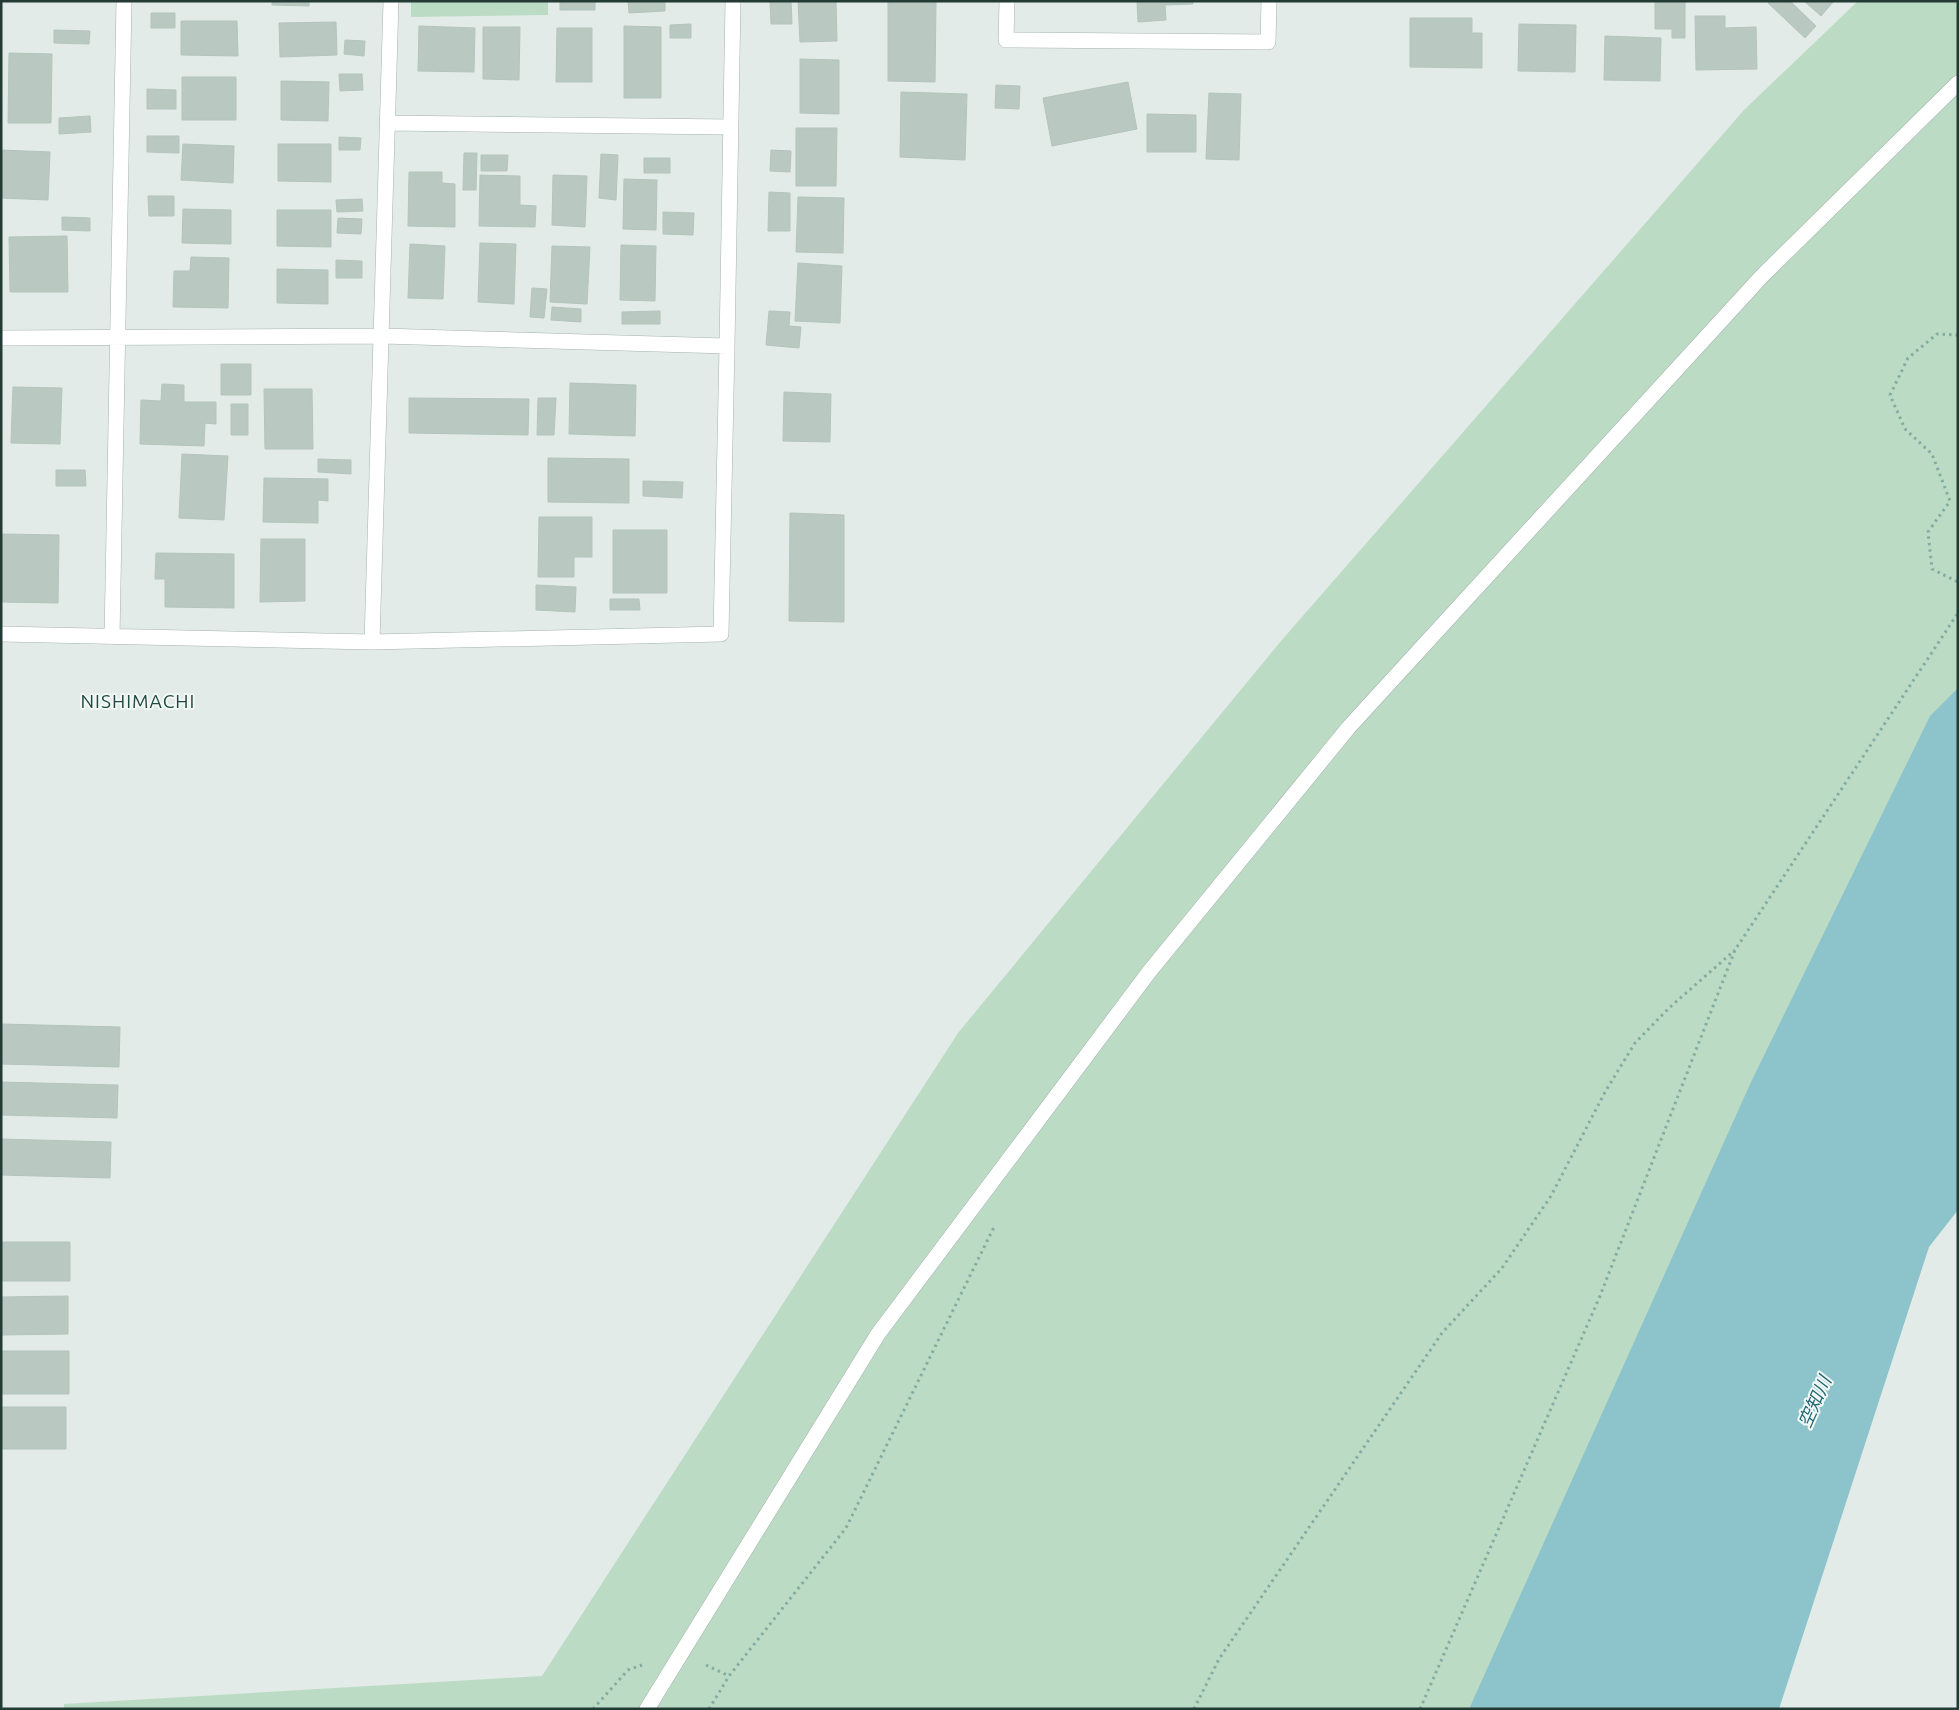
<svg xmlns="http://www.w3.org/2000/svg" width="1959" height="1710" viewBox="0 0 1959 1710" font-family="Ubuntu,'Noto Sans JP',sans-serif">
<style>
.green{fill:#bcdbc4}
.water{fill:#8dc4cc}
.building{fill:#bac8c2;stroke:#b4c4bd}
.lines{fill:none;stroke-linecap:round;stroke-linejoin:round}
.minor-casing{stroke:#a5b3ae;stroke-width:16}
.path{stroke:#84ac9f;stroke-width:3;stroke-dasharray:2.5 4;stroke-linecap:butt}
.minor{stroke:#fff;stroke-width:15}
.labels{text-anchor:middle;stroke-width:4;stroke-linejoin:round;paint-order:stroke}
.water-label{font-size:18px;font-style:italic;fill:#216772;stroke:#f2f8f5}
.quarter-label{font-size:19px;letter-spacing:1px;fill:#204b40;stroke:#f2f8f5}
</style>
<rect width="100%" height="100%" fill="#e2ebe7"/>
<path class="green" d="M411,1H548V15L411,17Z
M1858,1H1958V738L1494,1709H64V1704L542,1676L958,1033L1281,641L1744,110Z"/>
<path class="water" d="M1958,688V1210L1929,1247L1779,1709H1469L1751,1082L1930,716Z"/>
<path class="building" d="M272,1H309V6L272,5Z
M560,1H595V10H560Z
M628,1H665V11L629,13Z
M770,1H791L792,24H771Z
M798,1H836L837,41L800,42Z
M888,1H936L935,82L888,81Z
M1137,1H1193V4L1165,5L1166,20L1138,22Z
M1655,1H1685V38H1672V29H1655Z
M1770,1H1790L1816,26L1805,38L1768,3Z
M1804,1H1834L1821,16Z
M151,13H175V28H151Z
M1695,16H1725V28L1756,27L1757,69L1696,70Z
M1410,18H1472V33H1482V68L1410,67Z
M181,21H237L238,56L181,55Z
M336,22L337,55L280,57L279,23Z
M691,24V38H670V25Z
M1519,24L1576,25L1575,72L1518,71Z
M419,26L475,28L474,72L418,71Z
M624,26L661,27V98H624Z
M483,27H520L519,80L483,79Z
M557,28H592V82H556Z
M54,30L90,31L89,44L54,43Z
M1605,36L1661,38L1660,81L1604,80Z
M345,40L365,41L364,56L344,54Z
M9,53L52,54L51,123H8Z
M800,59L839,60V114L800,113Z
M339,74H362L363,90L340,91Z
M182,77H236V120H182Z
M281,81L329,82L328,121L281,120Z
M1128,82L1137,129L1052,146L1043,98Z
M996,85L1020,86L1019,109L995,108Z
M147,89L176,90V109H147Z
M901,92L967,94L965,160L900,157Z
M1209,93L1241,94L1239,160L1206,159Z
M1147,114L1196,115V152H1147Z
M90,116L91,132L59,134V118Z
M796,128H837L836,186H796Z
M147,136H179V153L147,152Z
M339,137L361,138L360,150H339Z
M183,144L234,146L233,183L181,180Z
M278,144H331V182L278,181Z
M1,150L50,152L48,200L1,198Z
M771,150L791,151L790,172L770,171Z
M464,153H477L476,190H463Z
M601,154L618,155L616,200L599,198Z
M481,155H508L507,171H481Z
M644,158H670V173H644Z
M409,172H442V183L455,184V227L408,226Z
M480,175L520,176V205L536,206L535,227L479,226Z
M553,175L587,176L585,227L552,225Z
M624,179L657,180L656,230L623,229Z
M769,192L790,193V231H768Z
M148,196H174V216H149Z
M798,197L844,198L843,253L796,252Z
M362,199L363,211L337,212L336,200Z
M183,209L231,210V244L182,243Z
M277,210H331V247L277,246Z
M663,212L694,213L693,235L663,234Z
M62,217L90,218V231L62,230Z
M338,218L362,219L361,234L337,233Z
M67,236L68,292H10L9,237Z
M480,243L516,244L514,304L478,302Z
M410,244L445,246L443,299L408,298Z
M621,245L656,246L655,301L620,300Z
M552,246L590,247L587,304L550,302Z
M191,257L229,258L228,308L173,307L174,271H190Z
M336,260L362,261V278H336Z
M798,263L842,266L840,323L795,321Z
M277,269L328,270V304L277,303Z
M532,288L547,289L544,318L530,317Z
M552,307L581,309V322L551,320Z
M660,311V324H622V312Z
M769,311L790,312L789,326L801,327L799,348L766,345Z
M221,364H251V395H221Z
M570,383L636,385L635,436L569,434Z
M162,384L184,385V402H216V424L205,423L204,446L140,444L141,400L161,401Z
M13,387L62,388L60,444L11,443Z
M264,389H312L313,449H265Z
M784,392L831,394L830,442L783,441Z
M409,398L529,399L528,435L409,433Z
M538,398H556L554,435H537Z
M231,404H248V435H231Z
M182,454L228,456L224,520L179,518Z
M548,458L629,459V503L548,502Z
M318,459L351,460V474L318,472Z
M56,470H85L86,486H56Z
M264,478L328,479V501L318,500V523L263,522Z
M643,481L683,482L682,498L643,496Z
M790,513L844,515V622L789,621Z
M539,517H592V557H574V577H538Z
M613,530H667V593H613Z
M1,534L59,535L58,603L1,602Z
M261,539H305V601L260,602Z
M156,553L234,554V608L165,607V579H155Z
M536,585L576,587L575,612L536,610Z
M610,599H639L640,610H610Z
M1,1024L120,1027L119,1067L1,1064Z
M1,1082L118,1085L117,1118L1,1115Z
M1,1139L111,1142L110,1178L1,1175Z
M1,1242H70V1281H1Z
M68,1296V1334L1,1335V1297Z
M1,1351H69V1394H1Z
M1,1407H66V1449H1Z"/>
<g class="lines">
<defs>
<path id="minor" d="M1007,1L1006,40L1268,42L1269,1
M388,123L731,127
M1,338L382,336L727,346L733,1
M1,634L372,642L721,634L727,346
M112,637L124,1
M372,642L391,1
M647,1709L878,1334L1149,972L1349,727L1762,276L1958,83"/>
</defs>
<use href="#minor" class="minor-casing"/>
<path class="path" d="M1958,335L1937,334L1908,358L1890,395L1905,429L1932,454L1950,501L1928,532L1932,569L1958,582
M706,1665L729,1676
M593,1709L628,1670L642,1665
M709,1709L729,1676L846,1528L994,1227
M1194,1709L1219,1659L1442,1333L1502,1268L1551,1196L1605,1092L1635,1043L1669,1008L1735,950
M1420,1709L1600,1296L1735,950L1958,613"/>
<use href="#minor" class="minor"/>
</g>
<g class="labels">
<g class="water-label">
<text transform="translate(1815 1402) rotate(-66)" y="6">空知川</text>
</g>
<g class="quarter-label">
<text x="138" y="708">NISHIMACHI</text>
</g>
</g>
<rect width="1959" height="1710" fill="none" stroke="#233b34" stroke-width="5"/>
</svg>
